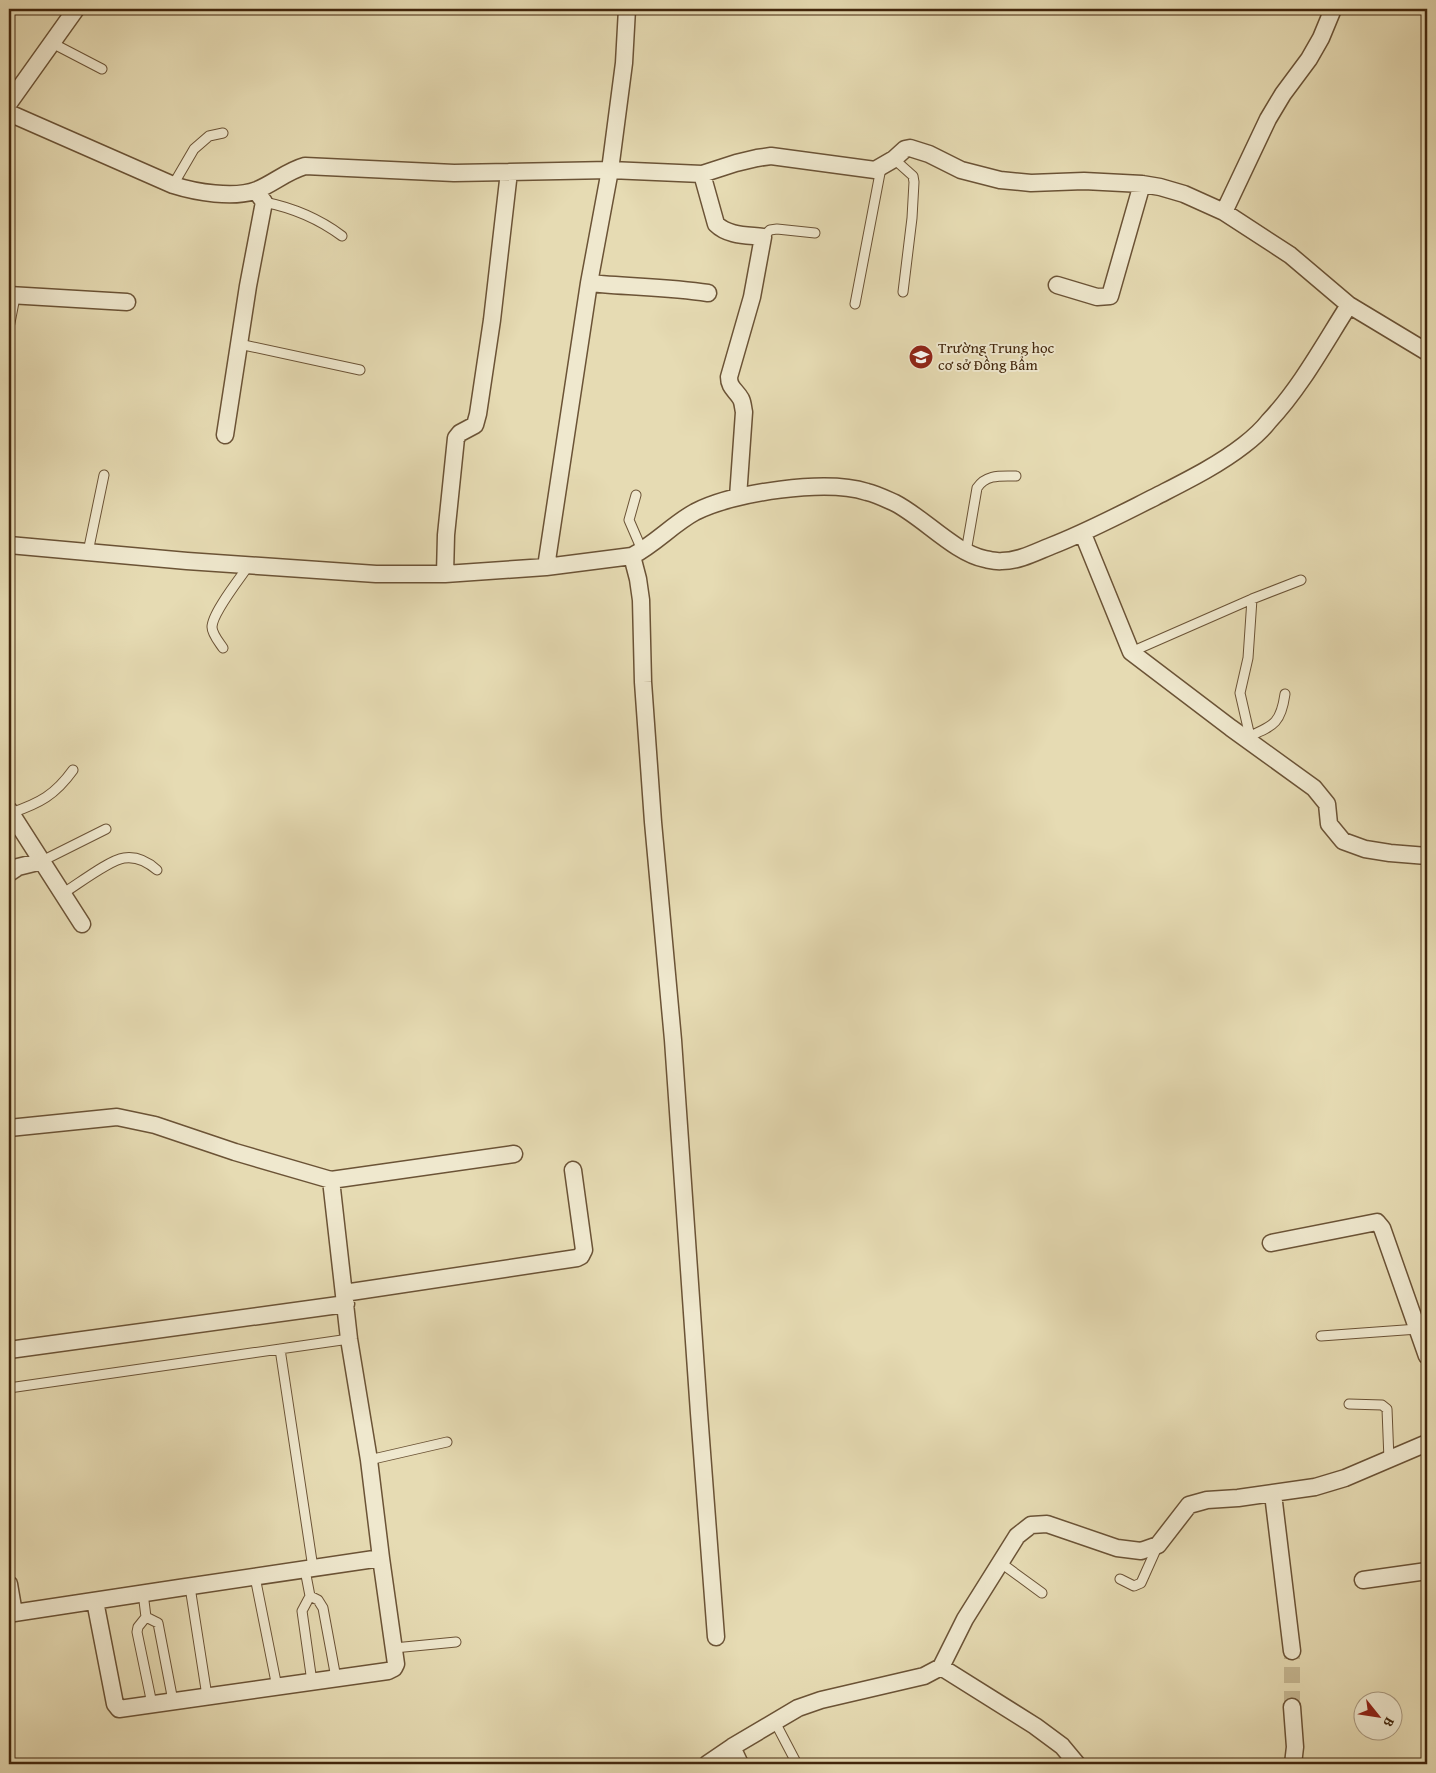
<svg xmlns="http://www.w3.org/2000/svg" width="1436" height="1773" viewBox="0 0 1436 1773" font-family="'Gentium Book Plus',serif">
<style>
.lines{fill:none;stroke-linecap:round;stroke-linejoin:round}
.street-tunnel{stroke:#c5b792;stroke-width:16;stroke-dasharray:16 8;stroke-linecap:butt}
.lane-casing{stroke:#6b5336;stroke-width:11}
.street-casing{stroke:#6b5336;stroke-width:19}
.lane{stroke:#efe8ce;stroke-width:9}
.street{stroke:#efe8ce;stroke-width:16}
.labels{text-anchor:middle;stroke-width:4;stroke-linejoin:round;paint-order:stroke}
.poi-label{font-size:15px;fill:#42260c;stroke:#efe8ce;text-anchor:start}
</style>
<rect width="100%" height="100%" fill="#e6dbb3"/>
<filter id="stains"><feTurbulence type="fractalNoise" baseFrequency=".004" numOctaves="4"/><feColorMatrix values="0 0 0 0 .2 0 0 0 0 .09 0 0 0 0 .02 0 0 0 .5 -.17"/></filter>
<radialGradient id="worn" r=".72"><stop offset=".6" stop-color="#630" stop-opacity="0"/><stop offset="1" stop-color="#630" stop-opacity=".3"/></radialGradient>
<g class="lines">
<path class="street-tunnel" d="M1292,1707V1651"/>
<defs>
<path id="lane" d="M52,43L102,69
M894,159L913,176L914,182L912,218L903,292
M173,185L194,149L209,136L223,133
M264,202C294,208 318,218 342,236
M763,237L770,230L777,229L815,233
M855,304L881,168
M9,328L15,297
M239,344L360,370
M636,495L629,520L642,550
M88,552L104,475
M966,552L977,488C986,474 1001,476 1016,476
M223,648C219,642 212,634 212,627C212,613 241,577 249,565
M1131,652L1252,599L1301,580
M1250,736C1275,725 1281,722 1285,694
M1251,741L1240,693L1248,658L1252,599
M11,813C40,803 55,795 73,770
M42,861L106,829
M62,894C77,885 109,860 124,858C137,856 148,862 157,870
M1321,1336L1418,1329
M280,1349L313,1568
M9,1388L349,1339
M1349,1404L1382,1405L1387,1409L1389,1460
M369,1460L447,1442
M1001,1563L1042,1593
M305,1570L310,1596L302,1611L312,1682
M255,1577L277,1687
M1120,1579L1134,1586L1141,1583L1158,1545
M190,1587L207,1696
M143,1593L146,1617L138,1627L137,1632L152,1704
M310,1596L318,1600L323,1608L336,1678
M146,1617L158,1623L173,1701
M394,1648L456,1642
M775,1722L797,1764"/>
<path id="street" d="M9,103L76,9
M9,113L173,185C195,192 234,199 257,190C274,183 287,171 305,166L454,173L610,170L702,174L736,163L757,158L771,156L875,170L894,159L905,149L910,148L929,154L961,170L1000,180L1031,183L1084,181L1142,184L1160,187L1184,194L1224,212L1290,255L1349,305L1427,352
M702,174L716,224C728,236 747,235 763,237L752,297L729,377C729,388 736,390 741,399C743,403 743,408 744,412L738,497
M1224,212L1268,119L1283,94L1309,59L1321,38L1333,9
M589,283C628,287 668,287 708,293
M1057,285L1097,297L1110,296L1142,184
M9,295L127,302
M225,435L248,286L264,202L256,191
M1083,534L1131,652L1231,728L1314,788L1327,804L1329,824L1343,841L1365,849L1390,853L1427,856
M9,545L187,561L376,574H445L546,567L632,556C655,544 673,524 695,512C734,492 826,479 867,492C876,494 886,499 895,503C924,518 955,553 985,559C990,560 997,562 1002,561C1019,561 1036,552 1051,546C1087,532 1121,514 1155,497C1186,481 1217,466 1244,445C1253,438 1262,430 1269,421C1301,387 1324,344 1349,305
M632,556L638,579L641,600L643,682L653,822L673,1040L699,1413L716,1637
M546,567L589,283L610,170L624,63L627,9
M445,574L446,535L456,438L460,433L475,425L478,414L492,320L509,172
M9,810L82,924
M9,873L18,867L42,861
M9,1128L117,1117L155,1125L235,1152L331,1180L514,1154
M331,1180L349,1339L369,1460L381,1558
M1271,1243L1377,1222L1382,1228L1427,1356
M344,1293L577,1258L581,1256L584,1250L573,1170
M9,1350L346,1304
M1273,1494L1292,1651
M1363,1580L1427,1571
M9,1584L14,1613H9
M14,1613C136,1594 259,1576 381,1558L396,1664L394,1668L388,1671L119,1709L115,1704L95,1601
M941,1667L1035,1726L1062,1746L1077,1764
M1292,1707L1295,1747L1293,1764
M732,1747L740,1764
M707,1764L732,1747L798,1708L821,1700L924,1676L941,1667L965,1619L1017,1536L1031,1525L1047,1524L1117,1548L1141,1551L1158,1545L1189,1505L1207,1500L1238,1498L1315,1487L1345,1478L1427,1443"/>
</defs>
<use href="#lane" class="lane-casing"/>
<use href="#street" class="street-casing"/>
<use href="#lane" class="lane"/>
<use href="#street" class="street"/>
</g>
<defs>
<symbol id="school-disc" viewBox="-11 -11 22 22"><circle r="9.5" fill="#8f2418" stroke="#efe8ce"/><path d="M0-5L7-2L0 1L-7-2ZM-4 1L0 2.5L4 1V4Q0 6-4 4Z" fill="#fff"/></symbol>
</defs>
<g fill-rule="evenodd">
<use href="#school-disc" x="907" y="343" width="28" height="28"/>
</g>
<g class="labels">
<g class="poi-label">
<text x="938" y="353">Trường Trung học<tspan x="938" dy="17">cơ sở Đồng Bẩm</tspan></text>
</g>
</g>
<rect width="1436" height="1773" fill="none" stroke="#e6dbb3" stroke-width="30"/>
<rect x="10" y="10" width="1416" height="1753" fill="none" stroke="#42260c" stroke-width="2.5"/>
<rect x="15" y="15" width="1406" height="1743" fill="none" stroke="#42260c"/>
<g transform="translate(1378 1716) rotate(120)"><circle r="24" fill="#efe8ce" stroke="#aa9a80"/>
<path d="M0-4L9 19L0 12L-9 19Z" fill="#8f2418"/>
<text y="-8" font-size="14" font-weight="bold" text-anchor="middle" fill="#42260c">B</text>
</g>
<rect width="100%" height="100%" filter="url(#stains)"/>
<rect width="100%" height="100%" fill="url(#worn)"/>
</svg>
